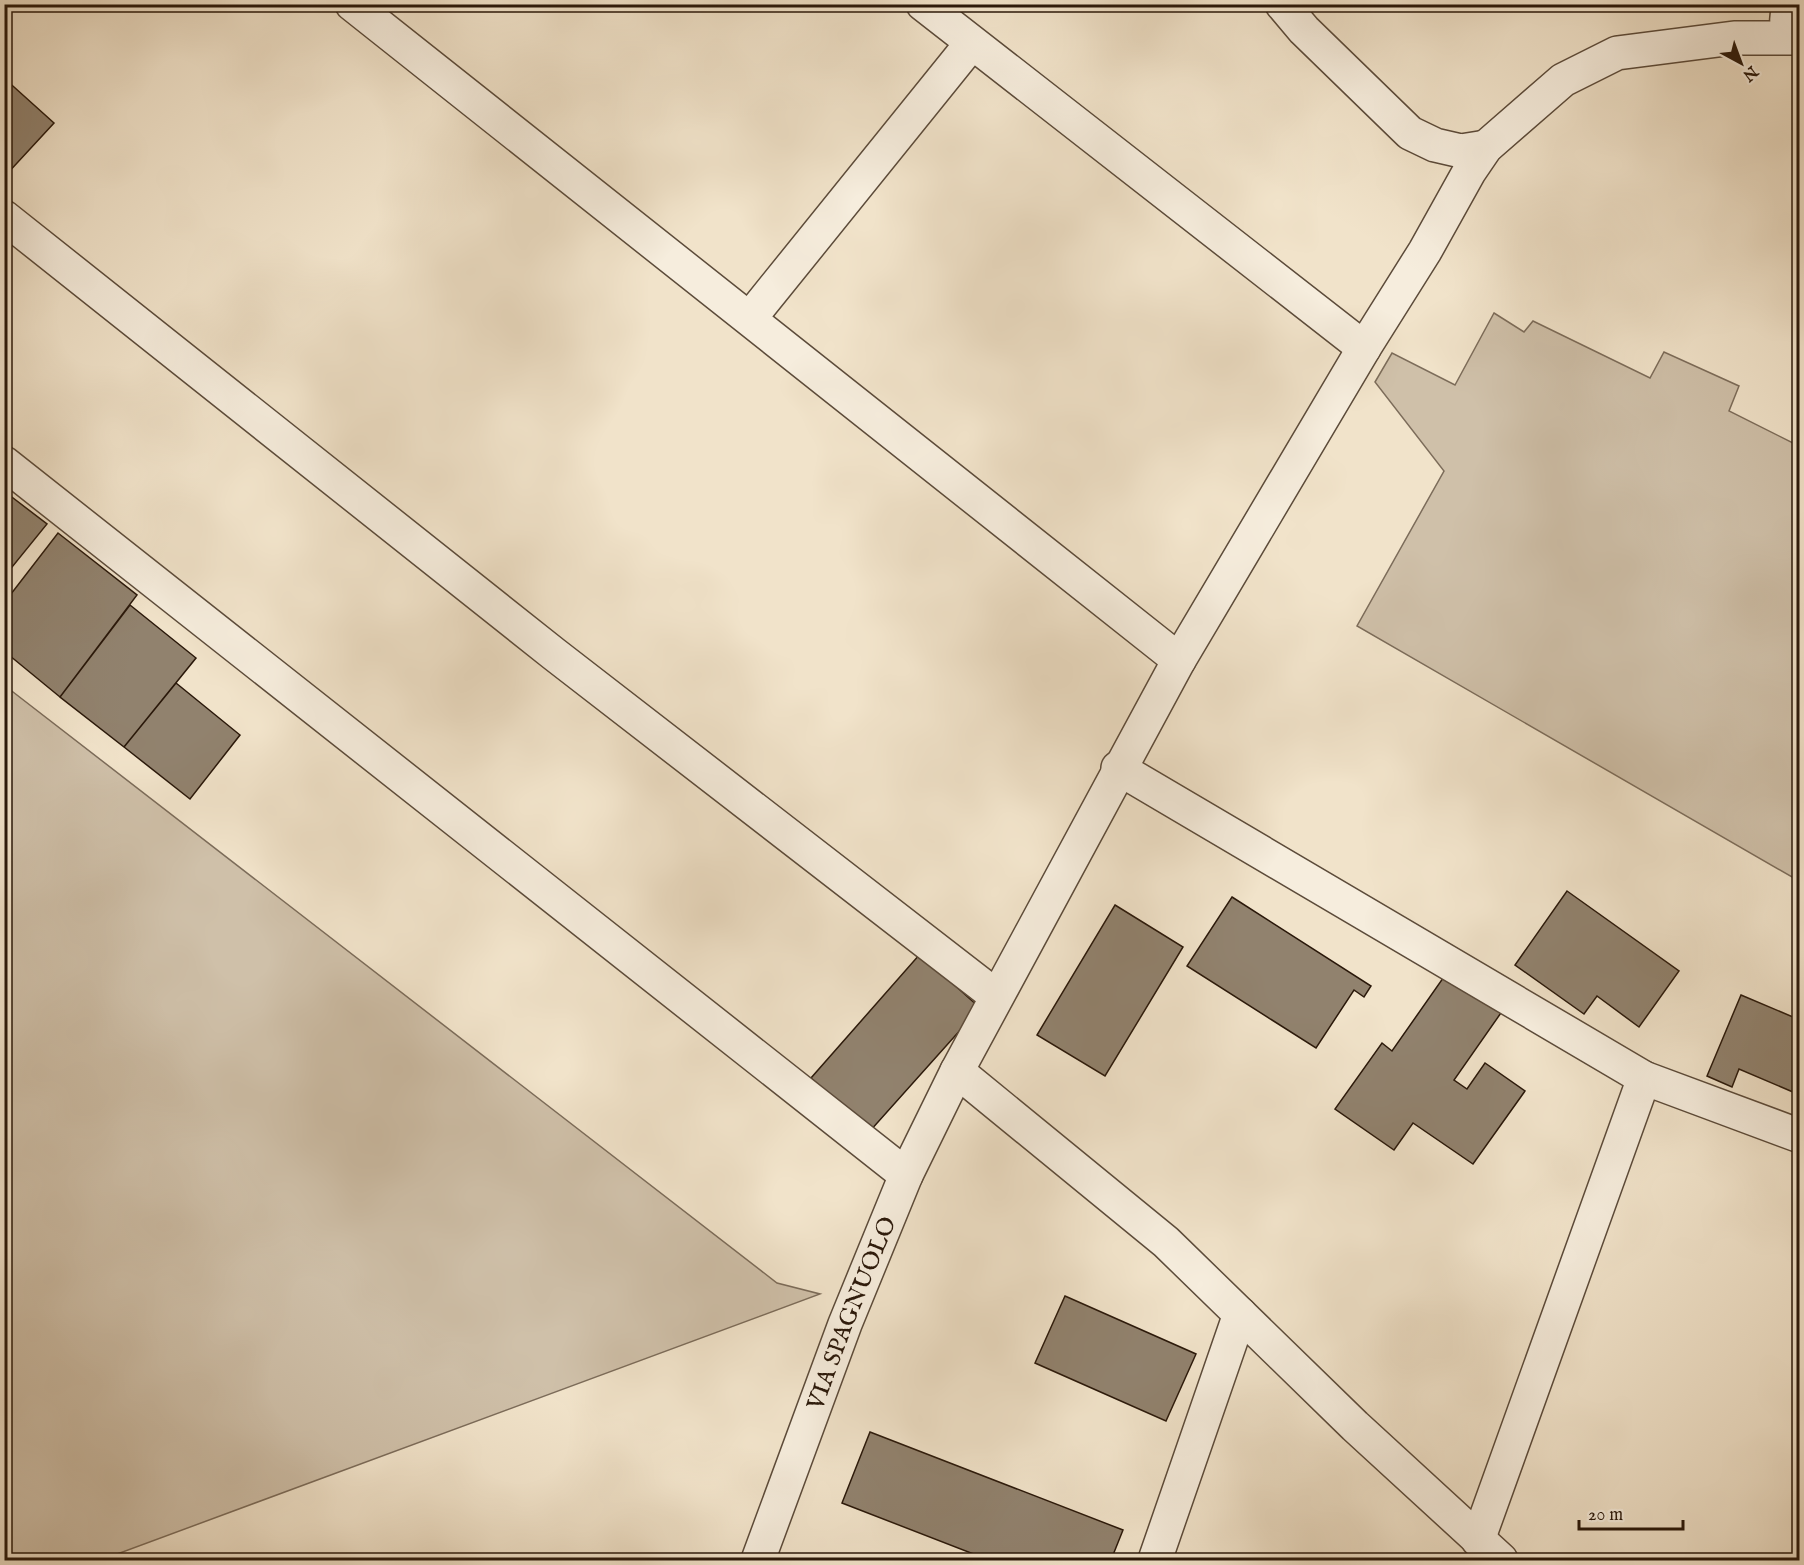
<svg xmlns="http://www.w3.org/2000/svg" width="1804" height="1565" viewBox="0 0 1804 1565" font-family="'IM FELL English',serif">
<style>
.green{fill:#cfc0a9;stroke:#7c6c5a;stroke-width:1.5}
.building{fill:#91826e;stroke:#2a180a;stroke-width:1.5}
.lines{fill:none;stroke-linecap:round;stroke-linejoin:round}
.minor-casing{stroke:#5c4b3a;stroke-width:36}
.minor{stroke:#f6eddd;stroke-width:33}
.labels{text-anchor:middle;stroke-width:4.5;stroke-linejoin:round;paint-order:stroke}
.street-label{font-size:24px;fill:#2a180a;stroke:#f6eddd}
</style>
<rect width="100%" height="100%" fill="#f1e3ca"/>
<filter id="stains"><feTurbulence type="fractalNoise" baseFrequency=".00333" numOctaves="4"/><feColorMatrix values="0 0 0 0 .2 0 0 0 0 .09 0 0 0 0 .02 0 0 0 .5 -.17"/></filter>
<radialGradient id="worn" r=".72"><stop offset=".6" stop-color="#630" stop-opacity="0"/><stop offset="1" stop-color="#630" stop-opacity=".3"/></radialGradient>
<path class="green" d="M1494,313L1524,332L1533,321L1650,378L1664,352L1739,386L1729,411L1799,446V881L1357,626L1444,471L1375,382L1392,353L1455,385Z
M4,685L777,1283L820,1294L101,1560H5Z"/>
<path class="building" d="M4,78L54,123L6,175L4,173Z
M4,491L47,524L4,577Z
M58,533L137,595L60,697L4,651V603Z
M130,605L196,658L124,747L60,697Z
M176,683L240,735L190,799L124,747Z
M1567,891L1679,971L1639,1027L1597,996L1584,1014L1515,965Z
M1232,897L1371,986L1364,997L1354,990L1316,1048L1187,966Z
M1115,905L1183,947L1105,1076L1037,1035Z
M920,954L980,1008L870,1131L811,1078Z
M1448,971L1503,1010L1454,1080L1467,1089L1485,1063L1525,1091L1473,1164L1413,1123L1394,1150L1335,1109L1382,1043L1392,1051Z
M1741,995L1800,1020V1095L1739,1069L1732,1087L1707,1076Z
M1065,1296L1196,1354L1166,1421L1035,1363Z
M870,1432L1123,1530L1111,1560H989L842,1503Z"/>
<g class="lines">
<defs>
<g id="minor">
<path d="M352,4L1179,660"/>
<path d="M923,4L1364,348"/>
<path d="M1282,4L1304,30L1410,133L1435,145L1461,151L1486,147"/>
<path d="M1795,4C1782,15 1785,30 1800,37"/>
<path d="M4,217L554,654L996,996"/>
<path d="M750,318L971,44"/>
<path d="M4,463L906,1175"/>
<path d="M1118,768L1644,1078L1800,1136"/>
<path d="M957,1071L1166,1242L1355,1426L1501,1560"/>
<path d="M1478,1540L1644,1078"/>
<path id="s1" d="M758,1560L845,1324L906,1175L957,1071L1179,660L1364,348L1425,251L1469,172L1486,147L1563,80L1617,53L1734,38H1800"/>
<path d="M1155,1560L1240,1314"/>
</g>
</defs>
<use href="#minor" class="minor-casing"/>
<use href="#minor" class="minor"/>
</g>
<g class="labels">
<g class="street-label">
<text dy="8" stroke="none"><textPath href="#s1" startOffset="264">VIA SPAGNUOLO</textPath></text>
</g>
</g>
<rect width="1804" height="1565" fill="none" stroke="#f1e3ca" stroke-width="24"/>
<rect x="6" y="6" width="1792" height="1553" fill="none" stroke="#2a180a" stroke-width="3"/>
<rect x="12" y="12" width="1780" height="1541" fill="none" stroke="#2a180a" stroke-width="1.5"/>
<g transform="translate(1741 63) rotate(139)" stroke="#f6eddd" stroke-width="4.5" paint-order="stroke">
<path d="M0-4.5L10 22L0 15L-10 22Z" fill="#2a180a"/>
<text y="-9" font-size="16" font-weight="bold" text-anchor="middle" fill="#2a180a">N</text>
</g>
<path d="M1579 1520v9h104v-9" fill="none" stroke="#2a180a" stroke-width="3"/>
<text x="1588" y="1520" font-size="18" fill="#2a180a" stroke="#f6eddd" stroke-width="4.5" paint-order="stroke">20 m</text>
<rect width="100%" height="100%" filter="url(#stains)"/>
<rect width="100%" height="100%" fill="url(#worn)"/>
</svg>
